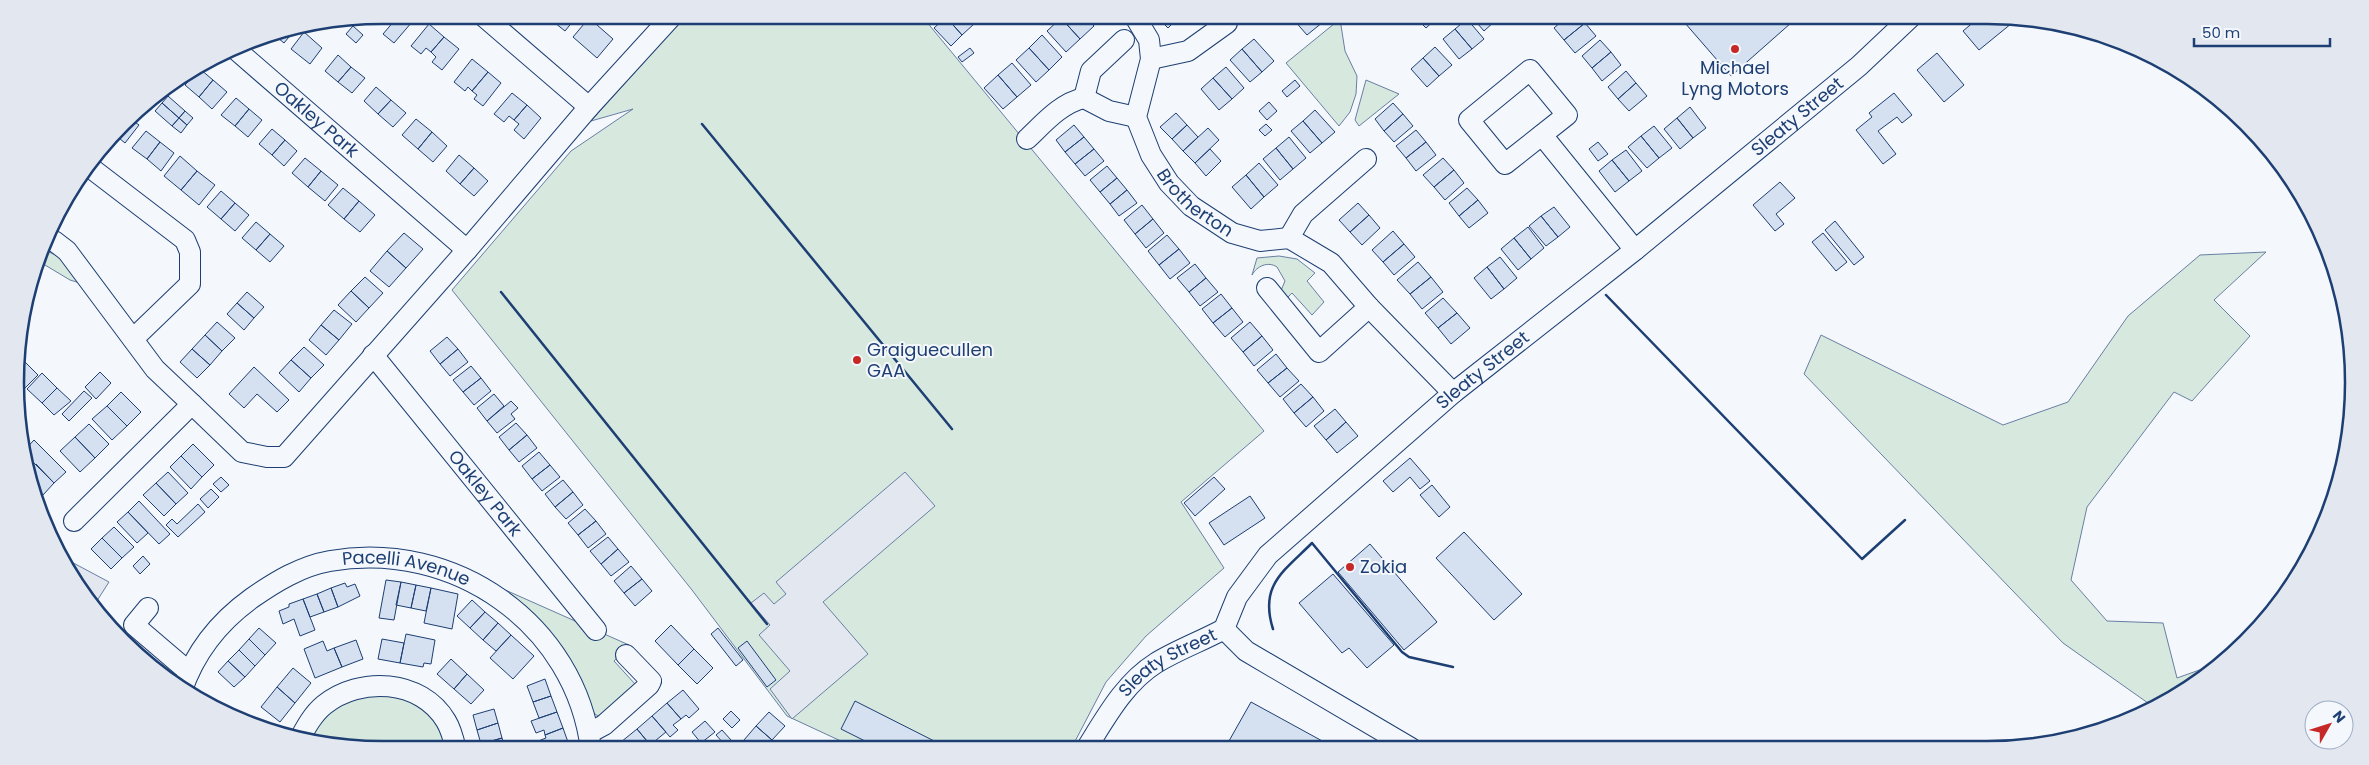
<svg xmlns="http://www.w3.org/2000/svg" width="2369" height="765" viewBox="0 0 2369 765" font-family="Poppins,sans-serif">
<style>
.green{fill:#d7e8df;stroke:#687fa3}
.parking{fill:#e3e8f0;stroke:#687fa3}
.building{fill:#d5e0f0;stroke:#1d3f73}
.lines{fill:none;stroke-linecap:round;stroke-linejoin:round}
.minor-casing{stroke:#1d3f73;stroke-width:22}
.minor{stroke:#f4f7fb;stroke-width:20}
.wall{stroke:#1d3f73;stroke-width:2.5}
.poi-dot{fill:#c62828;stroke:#f4f7fb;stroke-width:2}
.labels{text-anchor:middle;stroke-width:4;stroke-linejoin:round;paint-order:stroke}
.poi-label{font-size:18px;fill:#1d3f73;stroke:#f4f7fb;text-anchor:start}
.street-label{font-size:18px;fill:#1d3f73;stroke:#f4f7fb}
.rim{fill:none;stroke:#1d3f73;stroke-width:2.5}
</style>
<rect width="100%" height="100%" fill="#f4f7fb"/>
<path class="green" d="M682,15H921L1264,431L1181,502L1224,568L1146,636L1106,682L1071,749H858L787,716L692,590L452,290L571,151L633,109L591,121L645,61Z
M1340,19L1345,51L1357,76L1356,94L1350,112L1339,126L1286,63Z
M1366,80L1399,94L1359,126L1355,120Z
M44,250L58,256L80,283L70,280L40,262Z
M2266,252L2214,300L2250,336L2192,401L2174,392L2087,507L2071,580L2107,621L2163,623L2177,678L2205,668L2209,672L2155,708L2063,643L1804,374L1821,335L2003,425L2068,402L2128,316L2200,255Z
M1279,256L1297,259L1315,273L1307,281L1324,302L1312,315L1292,293L1282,303L1280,293L1285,281L1277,267C1268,261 1257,266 1252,275L1257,258Z
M503,589L629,645L614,661L635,684V689L605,715L598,716L589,710L543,625Z
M391,694L424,708L443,728L449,750H382L306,741L317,722L350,698Z"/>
<path class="parking" d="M905,472L935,506L823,602L868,654L792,719L770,689L790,671L759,635L770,625L751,603L764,593L774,604L786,594L776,582Z
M64,558L109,582L93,607L77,587Z"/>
<path class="building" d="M394,15H418L394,43L383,34L395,20L392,18Z
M553,15H578L565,31L550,19Z
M948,15H966L974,24L962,35L946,17Z
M966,15H984L974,24Z
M1011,15H1024L1017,22Z
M1064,15H1084L1094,26L1080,39L1061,18Z
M1155,15H1177L1179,17L1168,28Z
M1298,15H1318L1323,22L1307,35L1293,19Z
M1378,15H1392L1384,22Z
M1427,15L1439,16L1426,28L1420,22Z
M1470,15H1491L1495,21L1484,31Z
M1569,15H1578L1585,23L1564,40L1554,28Z
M1678,15H1784L1791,23L1731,76Z
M1982,15L2017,19L1979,50L1963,31Z
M946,17L962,35L951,46L934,28Z
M589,18L613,39L597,58L573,37Z
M1061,18L1080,39L1066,52L1047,31Z
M1467,19L1484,39L1472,49L1455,29Z
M1585,23L1596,36L1575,53L1564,40Z
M429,24L444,37L431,52L426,48L421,54L411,46Z
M298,26L284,43L273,34Z
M353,26L363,35L356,43L346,34Z
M1455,29L1472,49L1459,59L1443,39Z
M304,32L322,48L310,64L291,49Z
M1042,35L1062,57L1049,70L1029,48Z
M444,37L459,49L442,70L432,62L436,57L431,52Z
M1254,39L1274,61L1262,72L1242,49Z
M1600,40L1611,52L1592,68L1582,56Z
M1435,47L1452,65L1439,76L1423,58Z
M970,48L974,53L962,62L958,57Z
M1029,48L1049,70L1036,82L1016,60Z
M1242,49L1262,72L1250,82L1230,60Z
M1611,52L1621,65L1602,81L1592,68Z
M1937,53L1964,85L1944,102L1917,70Z
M338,55L351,67L338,82L325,71Z
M1423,58L1439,76L1427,87L1411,69Z
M472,59L488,72L472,91L468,87L465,91L454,82Z
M1012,63L1031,85L1017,97L998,75Z
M351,67L365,78L352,93L338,82Z
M1226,67L1244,88L1232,99L1213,78Z
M200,69L213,80L199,97L185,85Z
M1626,71L1636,83L1618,99L1608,87Z
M488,72L501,83L483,106L474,99L477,95L472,91Z
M998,75L1017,97L1003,109L984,88Z
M1213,78L1232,99L1219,110L1201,89Z
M213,80L227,92L212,109L199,97Z
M1295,80L1300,86L1287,97L1282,91Z
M1636,83L1647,96L1629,111L1618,99Z
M376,87L391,100L378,114L364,101Z
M512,93L527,105L514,120L509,116L504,122L494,114Z
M1894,93L1912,115L1902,123L1897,117L1878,131L1896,154L1883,164L1856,130L1872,117L1869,113Z
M168,96L185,111L179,118L162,103Z
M236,98L249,109L235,126L221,115Z
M391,100L406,113L393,127L378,114Z
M1269,102L1277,111L1267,120L1259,111Z
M162,103L179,118L172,126L155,111Z
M1393,103L1403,114L1384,131L1375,119Z
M527,105L541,118L524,139L514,130L519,124L514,120Z
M1690,107L1706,128L1693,138L1677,118Z
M249,109L262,120L248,137L235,126Z
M1315,110L1335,132L1322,143L1303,121Z
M185,111L193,118L187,125L179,118Z
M1176,113L1187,125L1172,139L1160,127Z
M1403,114L1413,126L1394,142L1384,131Z
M129,118L139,125L125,143L114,134Z
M179,118L187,125L181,133L172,126Z
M1677,118L1693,138L1680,149L1664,129Z
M416,119L432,132L418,149L402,135Z
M1303,121L1322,143L1310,153L1291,131Z
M1266,124L1272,130L1265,136L1259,130Z
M1074,125L1084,137L1065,152L1056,140Z
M1187,125L1198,137L1183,151L1172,139Z
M1654,126L1672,148L1659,158L1641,136Z
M1208,128L1219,140L1195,163L1183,151Z
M272,129L285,140L272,155L259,144Z
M1416,130L1426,142L1406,158L1396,146Z
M146,131L160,142L147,159L132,148Z
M432,132L447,146L433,162L418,149Z
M1641,136L1659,158L1647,168L1628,147Z
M1084,137L1094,149L1075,164L1065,152Z
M1289,137L1306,158L1293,169L1276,148Z
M285,140L297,151L284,166L272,155Z
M160,142L174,153L161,171L147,159Z
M1426,142L1436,155L1416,171L1406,158Z
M1598,142L1608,154L1598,161L1589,149Z
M1276,148L1293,169L1280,180L1263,159Z
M1094,149L1104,161L1085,176L1075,164Z
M1210,149L1221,161L1206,176L1195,163Z
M1626,150L1642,171L1629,181L1612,160Z
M459,155L474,168L460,184L446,171Z
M180,156L197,171L181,190L164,176Z
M305,158L321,171L308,187L292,173Z
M1443,158L1454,170L1434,187L1423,175Z
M1612,160L1629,181L1615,192L1599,171Z
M1259,163L1278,185L1264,197L1246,175Z
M1107,166L1117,178L1100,192L1090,180Z
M474,168L488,181L474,196L460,184Z
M1454,170L1464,183L1445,200L1434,187Z
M197,171L215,185L199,205L181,190Z
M321,171L338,185L325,201L308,187Z
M1246,175L1264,197L1251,209L1232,187Z
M1117,178L1127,190L1110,204L1100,192Z
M1780,182L1795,198L1776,214L1784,224L1775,231L1753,205Z
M343,188L359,201L344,219L328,205Z
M1467,188L1478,200L1459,216L1449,203Z
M1127,190L1137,203L1119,216L1110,204Z
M221,191L235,203L221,219L207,207Z
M1478,200L1488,213L1469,228L1459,216Z
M359,201L375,215L360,232L344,219Z
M235,203L249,215L235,231L221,219Z
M1358,203L1369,215L1350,232L1339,220Z
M1142,205L1153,219L1135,234L1124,220Z
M1554,207L1570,227L1558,237L1541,216Z
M1369,215L1380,228L1362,245L1350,232Z
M1541,216L1558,237L1546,246L1529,226Z
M1153,219L1164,233L1146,248L1135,234Z
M1835,221L1864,257L1854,265L1825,230Z
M256,222L270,234L256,250L242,238Z
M1528,227L1544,248L1531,259L1514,238Z
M1393,231L1404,244L1383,262L1372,250Z
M404,233L423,249L406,268L387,251Z
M1823,233L1847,262L1836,271L1812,242Z
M270,234L284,246L270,262L256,250Z
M1167,235L1179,249L1159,265L1148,251Z
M1514,238L1531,259L1518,270L1501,249Z
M1404,244L1415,257L1394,275L1383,262Z
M1179,249L1190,263L1170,279L1159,265Z
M387,251L406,268L389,287L370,271Z
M1500,257L1517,278L1504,289L1487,267Z
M1418,262L1431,277L1410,294L1397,280Z
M1195,264L1206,278L1189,292L1177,278Z
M1487,267L1504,289L1491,299L1474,278Z
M365,277L383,293L369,308L351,291Z
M1431,277L1443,292L1422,309L1410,294Z
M1206,278L1218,292L1200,306L1189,292Z
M351,291L369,308L356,322L338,305Z
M247,292L264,307L254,318L237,303Z
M1221,294L1232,308L1213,323L1202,309Z
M1443,298L1457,313L1438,328L1425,313Z
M237,303L254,318L244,330L227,314Z
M1232,308L1243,322L1225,337L1213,323Z
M334,310L352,324L339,340L321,325Z
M1457,313L1470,328L1451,344L1438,328Z
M217,322L235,338L222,351L205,335Z
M1250,322L1262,336L1243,352L1231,338Z
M321,325L339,340L326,355L309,340Z
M205,335L222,351L210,365L192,349Z
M1262,336L1273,350L1254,366L1243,352Z
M447,337L458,349L440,364L430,351Z
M304,347L324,365L311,378L291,360Z
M192,349L210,365L197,378L180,362Z
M458,349L468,362L450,376L440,364Z
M1276,354L1287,368L1268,383L1257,370Z
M18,355L38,375L23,390L16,385Z
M291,360L311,378L299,392L279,373Z
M471,366L481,378L463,392L453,380Z
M254,367L289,400L277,412L257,394L244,408L229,394Z
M1287,368L1299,381L1280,397L1268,383Z
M100,372L111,383L96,399L85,387Z
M42,373L57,388L42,403L27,389Z
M481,378L491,391L474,405L463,392Z
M1301,384L1313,397L1294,413L1283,399Z
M57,388L71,401L54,415L42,403Z
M84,391L92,398L69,421L62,414Z
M121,392L141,412L127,426L107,406Z
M494,394L504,406L487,421L477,408Z
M1313,397L1324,411L1306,427L1294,413Z
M511,401L518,408L511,414L515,419L497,433L487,421Z
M107,406L127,426L112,440L92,419Z
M1335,409L1346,422L1326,440L1314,426Z
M1346,422L1358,436L1337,453L1326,440Z
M516,423L527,435L509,450L499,437Z
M89,424L109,444L95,458L75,437Z
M527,435L537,448L519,462L509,450Z
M75,437L95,458L80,472L60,451Z
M34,440L66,472L54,483L23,452Z
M193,444L214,465L202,477L181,456Z
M539,452L550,465L532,479L522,466Z
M181,456L202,477L191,489L170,467Z
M1410,458L1430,481L1420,489L1410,477L1393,492L1383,481Z
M36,464L54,483L43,495L27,477V473Z
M550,465L560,477L542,491L532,479Z
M168,472L188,493L176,504L156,483Z
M221,477L229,485L221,492L213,484Z
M1214,477L1225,489L1195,516L1184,503Z
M563,480L573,492L555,507L545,494Z
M156,483L176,504L164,516L143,495Z
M1432,485L1450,507L1439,517L1420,495Z
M211,489L219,497L208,508L200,499Z
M573,492L583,505L566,519L555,507Z
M1250,496L1265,518L1224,545L1209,523Z
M139,501L170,534L159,544L128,512Z
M198,504L205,512L178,537L166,525L172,519L177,524Z
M585,509L596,521L578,535L568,523Z
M128,512L148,533L137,543L117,522Z
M596,521L606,534L588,548L578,535Z
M114,527L134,547L122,558L102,538Z
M1464,532L1522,594L1494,620L1436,558Z
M608,537L618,549L601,564L590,551Z
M102,538L122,558L111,569L91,549Z
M1370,544L1437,622L1404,650L1338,572Z
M618,549L629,562L611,576L601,564Z
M143,556L150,564L140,574L133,566Z
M631,566L642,579L624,593L614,581Z
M1333,574L1394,645L1367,668L1349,648L1342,653L1299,603Z
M642,579L652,591L635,606L624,593Z
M386,580L401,582L394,620L379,618Z
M401,582L416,585L411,608L396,605Z
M345,583L347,587L355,584L360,596L338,607L331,588Z
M416,585L431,588L426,611L411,608Z
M331,588L338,607L324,612L317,594Z
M431,588L458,594L452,629L424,623Z
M317,594L324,612L310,617L303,599Z
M303,599L315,630L300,636L294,619L283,624L279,611L289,607V604Z
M472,600L485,612L470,628L457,616Z
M485,612L498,623L483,640L470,628Z
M498,623L511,635L496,651L483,640Z
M671,625L694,649L678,665L655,641Z
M259,628L276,643L265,655L249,639Z
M718,628L743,660L736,666L711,634Z
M406,634L435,640L431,664L424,663L423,667L400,663Z
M511,635L534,656L513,679L490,658Z
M249,639L265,655L255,666L239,650Z
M382,639L404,643L400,663L378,659Z
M356,640L363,659L342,667L334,648Z
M323,641L327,651L334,648L342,667L315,678L304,649Z
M747,641L776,680L767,687L738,648Z
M694,649L713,668L697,684L678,665Z
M239,650L255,666L245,677L228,661Z
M451,659L467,674L454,689L437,674Z
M228,661L245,677L234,687L218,672Z
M293,668L311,683L295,703L277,687Z
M467,674L484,690L471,704L454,689Z
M545,679L551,696L533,702L527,686Z
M277,687L295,703L280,722L261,707Z
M683,690L699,709L689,718L686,715L681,719L667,703Z
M551,696L557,712L539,718L533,702Z
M855,701L950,749H881L841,729Z
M1251,702L1335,748H1225Z
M667,703L681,719L673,725L678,730L670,737L652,716Z
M494,709L498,723L477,730L473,715Z
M731,711L740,720L732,728L723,719Z
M557,712L563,728L545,735L544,730L536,733L531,721Z
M769,712L785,726L772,740L756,726Z
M652,716L666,732L650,745L637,729Z
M705,721L715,732L701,743L692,732Z
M498,723L502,738L481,744L477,730Z
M756,726L772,740L764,749H755L744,740Z
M563,728L569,745L555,750H535L533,743L546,738L545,735Z
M637,729L653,748L616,750L623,744L621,742Z
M722,730L731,740L725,745L716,735Z
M502,738L506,750H483L481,744Z
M744,740L755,749H736Z"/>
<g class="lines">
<defs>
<g id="minor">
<path d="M482,15L589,107"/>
<path id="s1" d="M1134,15L1149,40L1151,59L1136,117L1151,155L1169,183L1191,206L1232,233L1260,241L1289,238L1331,263L1369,307L1453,393"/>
<path id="s2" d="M234,48L467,250"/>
<path d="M1151,59L1188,51L1227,23"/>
<path d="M1530,70L1567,115L1505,164L1469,120Z"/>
<path d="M1084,98L1091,71L1124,40"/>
<path d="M1542,135L1635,250"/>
<path d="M1027,139C1044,123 1061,103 1084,98L1109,111L1136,117"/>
<path d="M87,165L185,240L190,252V284L133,339"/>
<path d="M1289,238L1303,214L1366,159"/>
<path d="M47,241H54L67,251L155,369L192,404L242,452L267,457H284L467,250L589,107L673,15"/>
<path d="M1267,288L1319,352L1369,307"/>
<path id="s3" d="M373,355L596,630"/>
<path d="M74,521L192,404"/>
<path d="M148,608L134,625L189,672"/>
<path d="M1224,629L1246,651L1411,748"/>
<path id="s4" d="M182,690C195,652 220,621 252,598C275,582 301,566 330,561C454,539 576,624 591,750"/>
<path d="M589,733L604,725L649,685L651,681L626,655"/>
<path d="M299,740C306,727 313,714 324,705C360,676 421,679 446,721C451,729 454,741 456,750"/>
<path id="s5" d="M1086,749C1105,719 1124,683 1156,663C1177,650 1202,641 1224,629L1237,597L1268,555L1453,393L1635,250L1859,66L1913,15"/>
</g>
</defs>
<use href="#minor" class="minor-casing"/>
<use href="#minor" class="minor"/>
<path class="wall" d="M702,124L952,429
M501,292L767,624
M1606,295L1862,559L1905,520
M1273,629C1259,585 1284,571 1312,543L1402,652L1409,657L1453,667"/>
</g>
<g class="poi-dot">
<circle cx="1735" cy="49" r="5"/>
<circle cx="857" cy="360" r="5"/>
<circle cx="1350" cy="567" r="5"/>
</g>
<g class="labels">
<g class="poi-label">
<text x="1735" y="74" text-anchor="middle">Michael<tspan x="1735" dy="21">Lyng Motors</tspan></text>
<text x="867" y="356">Graiguecullen<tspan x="867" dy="21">GAA</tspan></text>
<text x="1360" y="573">Zokia</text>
</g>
<g class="street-label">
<text dy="6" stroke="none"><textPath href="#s5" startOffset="962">Sleaty Street</textPath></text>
<text dy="6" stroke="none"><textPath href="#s2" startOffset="109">Oakley Park</textPath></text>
<text dy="6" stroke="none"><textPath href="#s1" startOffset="215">Brotherton</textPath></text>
<text dy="6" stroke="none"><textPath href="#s5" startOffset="558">Sleaty Street</textPath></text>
<text dy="6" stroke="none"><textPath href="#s3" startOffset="178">Oakley Park</textPath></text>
<text dy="6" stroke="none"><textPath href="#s4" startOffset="282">Pacelli Avenue</textPath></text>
<text dy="6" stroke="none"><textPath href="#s5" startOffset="122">Sleaty Street</textPath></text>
</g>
</g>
<path d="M0 0H2369V765H0ZM382 24H1987A358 358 0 0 1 2345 382V383A358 358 0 0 1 1987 741H382A358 358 0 0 1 24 383V382A358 358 0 0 1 382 24Z" fill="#e3e8f0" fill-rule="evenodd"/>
<path class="rim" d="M382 24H1987A358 358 0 0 1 2345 382V383A358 358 0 0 1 1987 741H382A358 358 0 0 1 24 383V382A358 358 0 0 1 382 24Z"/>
<g transform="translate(2329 725) rotate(51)"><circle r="24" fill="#f4f7fb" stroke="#9eadc5"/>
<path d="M0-4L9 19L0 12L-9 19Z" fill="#c62828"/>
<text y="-8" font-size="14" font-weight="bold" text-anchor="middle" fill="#1d3f73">N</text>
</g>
<path d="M2194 38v8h136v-8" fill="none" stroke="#1d3f73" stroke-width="2.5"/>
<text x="2202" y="38" font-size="15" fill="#1d3f73" stroke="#f4f7fb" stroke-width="4" paint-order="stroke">50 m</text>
</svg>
